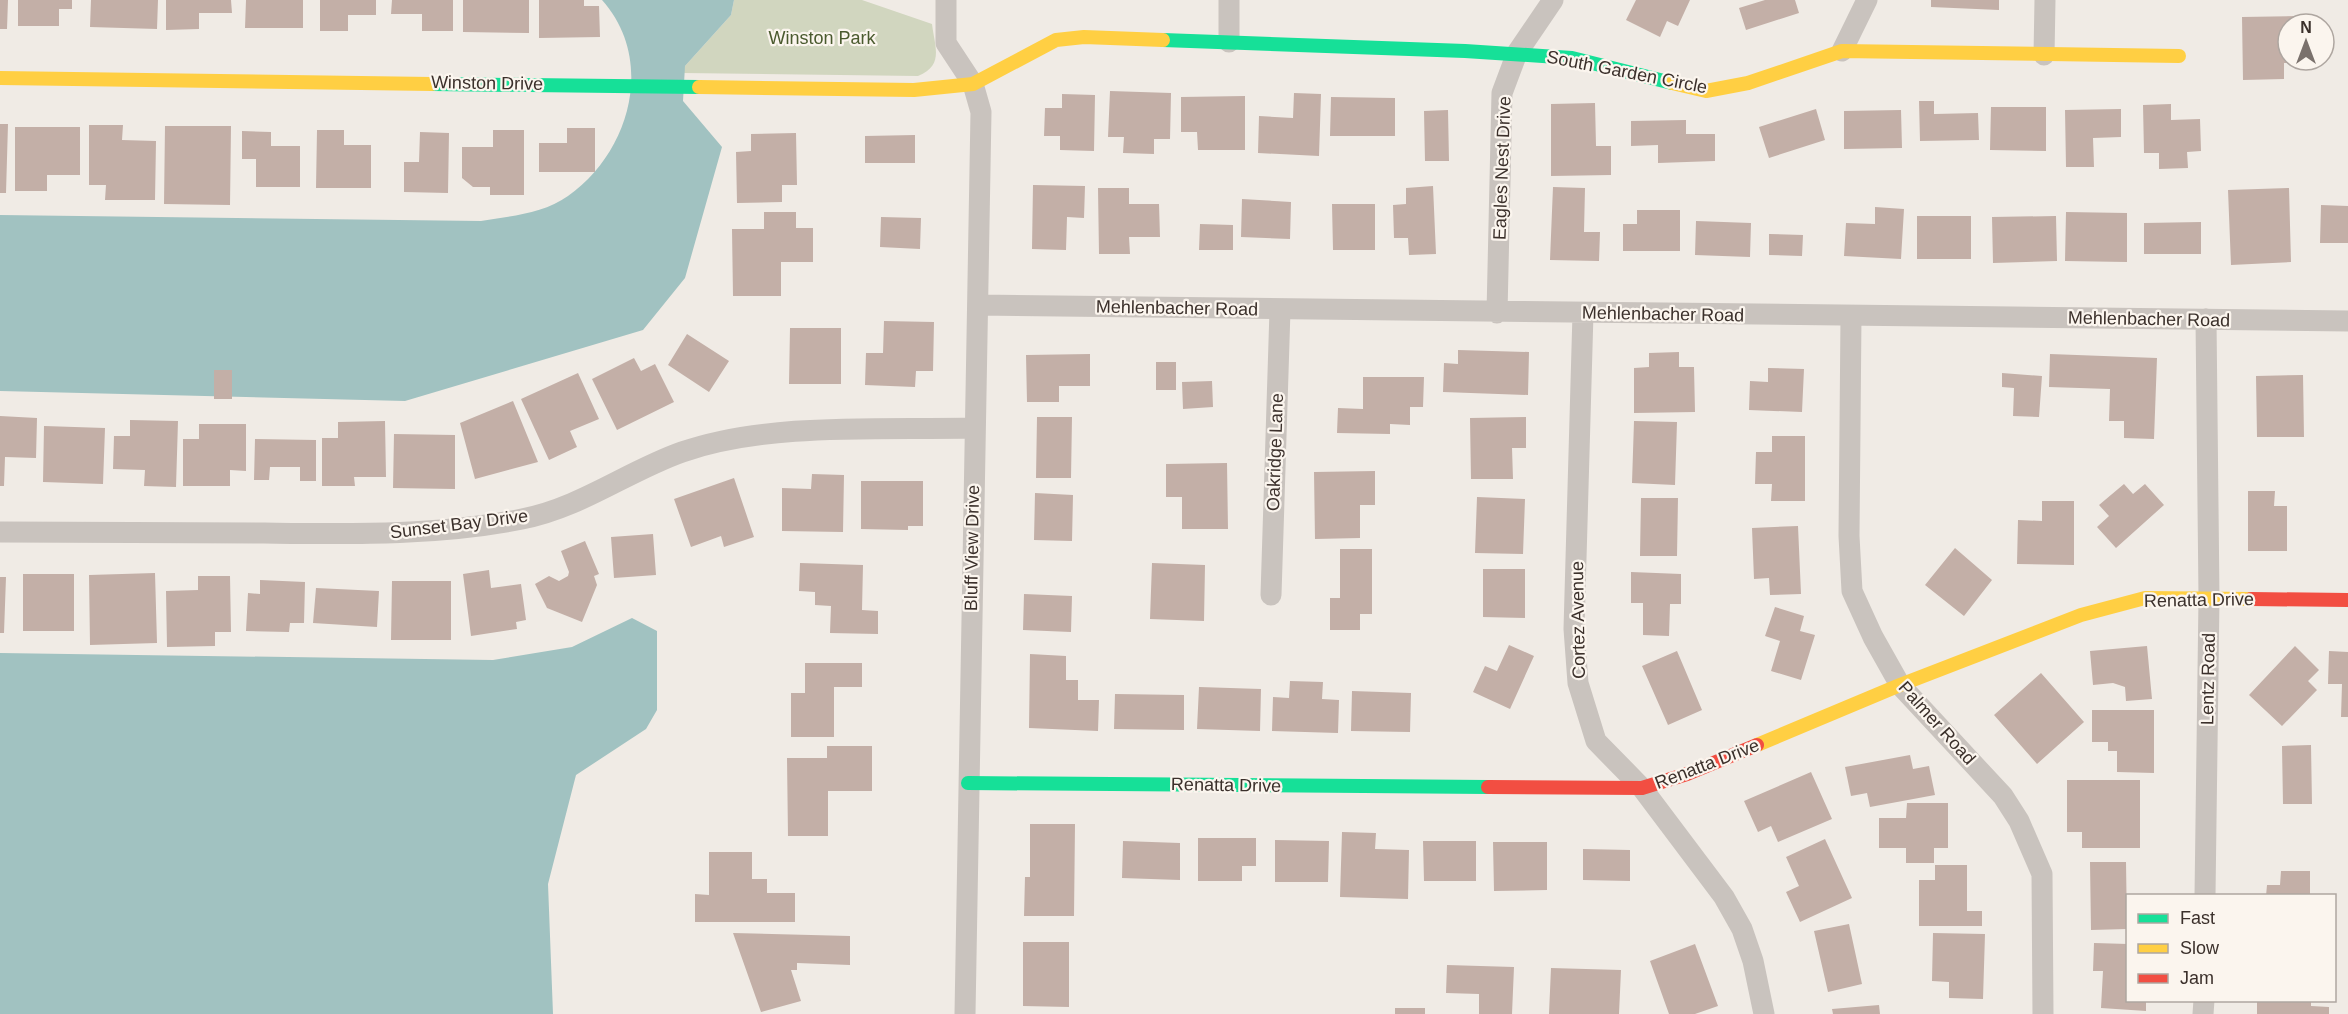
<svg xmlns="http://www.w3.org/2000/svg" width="2348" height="1014" viewBox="0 0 2348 1014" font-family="Arial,sans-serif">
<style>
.green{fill:#d1d6bf}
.water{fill:#a1c2c1}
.building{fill:#c3afa7}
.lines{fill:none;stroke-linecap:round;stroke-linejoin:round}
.street{stroke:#c9c3be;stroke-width:21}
.fast{stroke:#16e098;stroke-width:14}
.slow{stroke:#ffcf43;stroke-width:14}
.jam{stroke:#f24e42;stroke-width:14}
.labels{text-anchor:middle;stroke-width:4.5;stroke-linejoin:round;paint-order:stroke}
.park-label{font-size:18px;fill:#4a5a2e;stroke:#fbf5ee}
.street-label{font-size:18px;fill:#3b302b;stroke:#fbf5ee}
</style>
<rect width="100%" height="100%" fill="#f0ebe5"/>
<path class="green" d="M734,0H862L932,24C935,48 944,65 918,76L683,73L685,66L731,15Z"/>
<path class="water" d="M602,0H734L731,15L685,66L683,101L722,147L685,278L643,330L405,401L0,391V215L481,221C510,216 543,214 568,196C630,153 656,60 602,0Z
M632,618L657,631V710L646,729L576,775L548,884L553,1014H0V653L493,660L572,647Z"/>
<path class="building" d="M0,0H8L7,29H0Z
M18,0H72V9H59V26H18Z
M91,0H158L157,29L90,27Z
M166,0H231L232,13H199V29L166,30Z
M246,0H303V28H245Z
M320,0H376V15H348V31H320Z
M392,0H453V31H422V14H391Z
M463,0H529V33L463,32Z
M539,0H584V6H599L600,37L539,38Z
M1636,0H1690L1678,26L1667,21L1660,37L1626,20Z
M1765,0H1795L1799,13L1746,30L1739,8Z
M1931,0H1999V10L1931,7Z
M2297,16V24H2288V60H2298V63H2284V79L2243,80L2242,17Z
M1110,91L1171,93L1170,139H1154V154L1123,153L1124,137H1108Z
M1294,93L1321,94L1319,156L1258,153L1259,116L1293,118Z
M1062,94L1095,95L1094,151L1060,150V136H1044L1045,108H1062Z
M1245,96V150H1198L1197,132H1181V97Z
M1331,97L1395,98V136H1330Z
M1919,101H1934V114L1978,113L1979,140L1920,141Z
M1595,103L1596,146H1611V175L1551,176V104Z
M2171,104V120L2200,119L2201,151L2187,152L2188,168L2159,169V153H2144L2143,105Z
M1991,107H2046V151L1990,150Z
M1816,109L1825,140L1769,158L1759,127Z
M2121,109V137L2093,138L2094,167H2066L2065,110Z
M1448,110L1449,161H1425L1424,111Z
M1901,110L1902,148L1844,149V111Z
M1686,120V134H1715V161L1658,163V145L1631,146V121Z
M0,124H8L6,193H0Z
M89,125H123L122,140L156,141L155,200H105L106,185H89Z
M165,126H231L230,205L164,204Z
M15,127H80V175H47V191H15Z
M567,128H595V172H539V143H567Z
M317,130H344V145H371V188H316Z
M493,130H524V195H490V187H473L462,178V147H493Z
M242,131L271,132V146H300V187H256V159H242Z
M420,132L449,133L448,193L404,192V162H419Z
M796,133L797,185H782V202L737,203L736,152L751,151V134Z
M915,135V163H865V136Z
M1033,185L1085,186L1084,218L1067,217L1066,250L1032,249Z
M1433,186L1436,254L1409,255L1408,238H1394L1393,205L1406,204V188Z
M1553,187L1585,188L1584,232H1600L1599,261L1550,260Z
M1098,188H1129V204H1159L1160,237H1129L1130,254H1099Z
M2289,188L2291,262L2231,265L2228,190Z
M1242,199L1291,202L1290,239L1241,237Z
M1332,204H1375V250H1333Z
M2321,205L2348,206V243H2320Z
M1875,207L1904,209L1901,259L1844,256L1846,223L1875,224Z
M1637,210H1680V251H1623V224H1637Z
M764,212H796V228H813V262H781V296H733L732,229H764Z
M2066,212L2127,213V262L2065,261Z
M1917,216H1971V259H1917Z
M2056,216L2057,261L1993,263L1992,217Z
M881,217L921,218L920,249L880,247Z
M1696,221L1751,223L1750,257L1695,255Z
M2201,222V254H2144V223Z
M1200,224L1233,225V250H1199Z
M1769,234L1803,235L1802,256L1769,255Z
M884,321L934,322L933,371H916L915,387L865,385L866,353H883Z
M790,328H841V384H789Z
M687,334L729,361L709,392L668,365Z
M1458,350L1529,352L1528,395L1443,392L1444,363L1458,364Z
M1679,352V367H1694L1695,412L1634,413V368L1649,367V353Z
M1090,354V386H1059V402H1027L1026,355Z
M2050,354L2157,358L2154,439L2124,438V421H2109L2110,389L2049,387Z
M634,358L641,371L655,364L674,402L617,430L592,379Z
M1156,362H1176V390H1156Z
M1768,368L1804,369L1802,412L1749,410L1750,381L1768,382Z
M214,370H232V399H214Z
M578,373L599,419L570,431L577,447L549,460L521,399Z
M2002,373L2042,376L2039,417L2013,416L2014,388L2002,387Z
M2303,375L2304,437H2257L2256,376Z
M1363,377H1424L1423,407H1410V425L1390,424V434L1337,433L1338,408L1363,409Z
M1212,381L1213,407L1183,409L1182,382Z
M513,401L538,462L475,479L460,423Z
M0,416L37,418L36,458L5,457L4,486H0Z
M1037,417H1072L1071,478H1036Z
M1526,417V448H1512L1513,479H1471L1470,418Z
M130,420L178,421L176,487L144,486L145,470L113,469L114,436H130Z
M385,421L386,477H354L355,486H322V438H338V422Z
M1634,421L1677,422L1675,485L1632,483Z
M199,424H246V471L230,470V486H183V439H199Z
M44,426L105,428L103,484L43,482Z
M394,434L455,435V489L393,488Z
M1772,436H1805V501H1771L1772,484H1755L1756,452H1772Z
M255,439L316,440V481H300V467H270L269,480H254Z
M1227,463L1228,529H1182V497H1166V464Z
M1375,471V505H1360V538L1315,539L1314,472Z
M812,474L844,475L843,532L782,531V488L811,489Z
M734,478L754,537L724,547L721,536L691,547L674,499Z
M861,481H923V526H908V530L861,529Z
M2124,484L2133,494L2145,484L2164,505L2116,548L2097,527L2109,516L2099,505Z
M2248,491H2275L2274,506H2287V551H2248Z
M1035,493L1073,495L1072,541L1034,540Z
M1477,497L1525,499L1523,554L1475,553Z
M1641,498H1678L1677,556H1640Z
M2042,501H2074V565L2017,564L2018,520L2042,521Z
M1798,526L1801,594L1770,595L1769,578L1754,579L1752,528Z
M653,534L656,575L614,578L611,537Z
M585,541L599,574L594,576L597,585L582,622L547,608L535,584L549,576L559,581L568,576L569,572L561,551Z
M1955,548L1992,580L1964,616L1925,585Z
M1340,549H1372V614H1360V630H1330V598H1340Z
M800,563L863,565L862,610L878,611V634L830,633L831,606L815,605V592L799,591Z
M1152,563L1205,565L1204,621L1150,619Z
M1483,569H1525V618L1483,617Z
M489,570L491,588L521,584L526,620L516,622L517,629L471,636L463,574Z
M1631,572L1681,574V604H1670L1669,636L1643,635V603H1631Z
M155,573L157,643L90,645L89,575Z
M23,574H74V631H23Z
M198,576H230L231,632H215V646L167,647L166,591L198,590Z
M0,577H6L4,633H0Z
M260,580L305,582L304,623H290L289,632L246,631L248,593L260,594Z
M392,581H451V640H391Z
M316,588L379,591L377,627L313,623Z
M1024,594L1072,596L1071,632L1023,630Z
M1775,607L1804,616L1800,631L1815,635L1801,680L1771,671L1780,641L1765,636Z
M1509,645L1534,656L1510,709L1473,692L1485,666L1497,671Z
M2147,646L2152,699L2126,701L2125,687L2113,683L2093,685L2090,651Z
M2295,646L2319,670L2308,681L2317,690L2282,726L2249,695Z
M1677,651L1702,710L1668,725L1642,666Z
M2329,651L2348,652V717H2341L2342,684H2328Z
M1030,654L1066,656V680H1078V700H1099L1098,731L1029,728Z
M805,663H862V687H834V737H791V693H805Z
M2041,673L2084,722L2037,764L1994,715Z
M1290,681L1323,682L1322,699L1339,700L1338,733L1272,731L1273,697L1289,698Z
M1199,687L1261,689L1260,731L1197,729Z
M1352,691L1411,693L1410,732L1351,731Z
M1115,694L1184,695V730L1114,729Z
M2092,710H2154V773L2117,772V751H2108V742H2092Z
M2311,745L2312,804H2283L2282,746Z
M827,746H872V791H828V836H788L787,758H827Z
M1910,755L1913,769L1929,766L1935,795L1870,807L1867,793L1851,796L1845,767Z
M1811,772L1832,819L1778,842L1771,826L1758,832L1744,801Z
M2067,780H2140V848H2082V832H2067Z
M1907,803H1948V848H1934V863H1906V848H1879V818H1906Z
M1030,824H1075L1074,916H1024L1025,877H1030Z
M1342,832L1376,833L1375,849L1409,850L1408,899L1340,897Z
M1198,838H1256V866H1242V881H1198Z
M1825,839L1852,898L1800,922L1786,892L1799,886L1786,857Z
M1275,840L1329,841L1328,882H1275Z
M1123,841L1180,843V880L1122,878Z
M1423,841H1476V881H1424Z
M1493,842H1547V890L1494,891Z
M1583,849L1630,850V881L1583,880Z
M709,852H752V879H767V893H795V922H695V894L709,895Z
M2090,862H2126L2127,929L2091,930Z
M1935,865H1967V911H1982V926H1919V880H1935Z
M2281,871H2310V896H2266L2267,885H2280Z
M1849,924L1862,984L1828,992L1814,931Z
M733,933L850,936V965L797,963V970H791L801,1001L761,1012Z
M1933,933L1985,934L1983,999L1949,998V982L1932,981Z
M1023,942H1069V1007L1023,1006Z
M2094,943L2128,944V1000H2146V1011L2101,1008L2103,971H2093Z
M1695,944L1718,1006L1695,1014H1669L1650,961Z
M1447,965L1514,967L1512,1014H1479V994L1446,993Z
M1551,968L1621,970L1619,1014H1549Z
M2257,1000H2311V1006L2329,1007V1014H2257Z
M1879,1005L1880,1014H1833L1832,1009Z
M1395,1008H1425V1014H1395Z"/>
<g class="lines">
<path class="street" d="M946,0V43L973,84L981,112L965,1014
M1229,42V0
M1842,51L1867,0
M2044,55L2045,0
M978,305L2348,321
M1497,313L1502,93L1517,53L1553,0
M1583,313L1574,629L1578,683L1596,741L1642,788L1724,897L1742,929L1753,961L1764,1014
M1851,316L1849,536L1852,591L1873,637L1900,685L2003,796L2019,821L2042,874L2043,1014
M0,532C88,532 176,533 264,533C349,534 438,536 522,519C580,508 628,471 682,452C768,422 884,430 974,428
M1271,595L1280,310
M2205,896L2209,598L2206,319
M2203,1014L2204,1000"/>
<path class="fast" d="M1163,40L1465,51L1572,58L1672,83
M432,84L699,87
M968,783L1488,787"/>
<path class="slow" d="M0,78L432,84
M1672,83L1706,91L1748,83L1842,51L2179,56
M699,87L914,90L973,84L1056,40L1084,37L1163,40
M1757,745L1900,685L2081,615L2145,598L2251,599"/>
<path class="jam" d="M2251,599L2348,600
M1488,787L1642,788L1687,774L1757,745"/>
</g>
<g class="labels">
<g class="park-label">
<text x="822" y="44">Winston Park</text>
</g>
<g class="street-label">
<text transform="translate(1627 72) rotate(11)" y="6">South Garden Circle</text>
<text transform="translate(487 83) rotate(1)" y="6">Winston Drive</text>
<text transform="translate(1502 168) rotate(-88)" y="6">Eagles Nest Drive</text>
<text transform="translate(1177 308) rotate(1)" y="6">Mehlenbacher Road</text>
<text transform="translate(1663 314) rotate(1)" y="6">Mehlenbacher Road</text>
<text transform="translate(2149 319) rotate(1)" y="6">Mehlenbacher Road</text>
<text transform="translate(1275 452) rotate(-88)" y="6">Oakridge Lane</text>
<text transform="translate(459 524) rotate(-7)" y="6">Sunset Bay Drive</text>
<text transform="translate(972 548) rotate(-89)" y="6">Bluff View Drive</text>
<text transform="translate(2199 600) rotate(-1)" y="6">Renatta Drive</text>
<text transform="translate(1578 620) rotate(-91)" y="6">Cortez Avenue</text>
<text transform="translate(2208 679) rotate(-89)" y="6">Lentz Road</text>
<text transform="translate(1937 723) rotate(48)" y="6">Palmer Road</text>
<text transform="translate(1707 764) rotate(-21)" y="6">Renatta Drive</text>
<text transform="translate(1226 785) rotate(1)" y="6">Renatta Drive</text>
</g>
</g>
<rect x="2126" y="894" width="210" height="108" fill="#fbf5ee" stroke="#aea6a0" stroke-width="1.5"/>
<rect x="2138" y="914" width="30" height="9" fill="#16e098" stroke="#aea6a0" stroke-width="1.5"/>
<text x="2180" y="924" font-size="18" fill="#3b302b">Fast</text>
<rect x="2138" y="944" width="30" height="9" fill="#ffcf43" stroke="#aea6a0" stroke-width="1.5"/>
<text x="2180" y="954" font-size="18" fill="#3b302b">Slow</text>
<rect x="2138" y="974" width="30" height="9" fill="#f24e42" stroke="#aea6a0" stroke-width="1.5"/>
<text x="2180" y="984" font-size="18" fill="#3b302b">Jam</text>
<g transform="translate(2306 42)"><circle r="28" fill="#fbf5ee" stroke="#aea6a0" stroke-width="1.5"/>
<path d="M0-4.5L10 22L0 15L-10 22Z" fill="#7a716c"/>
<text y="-9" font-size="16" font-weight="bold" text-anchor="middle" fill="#3b302b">N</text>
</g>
</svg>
